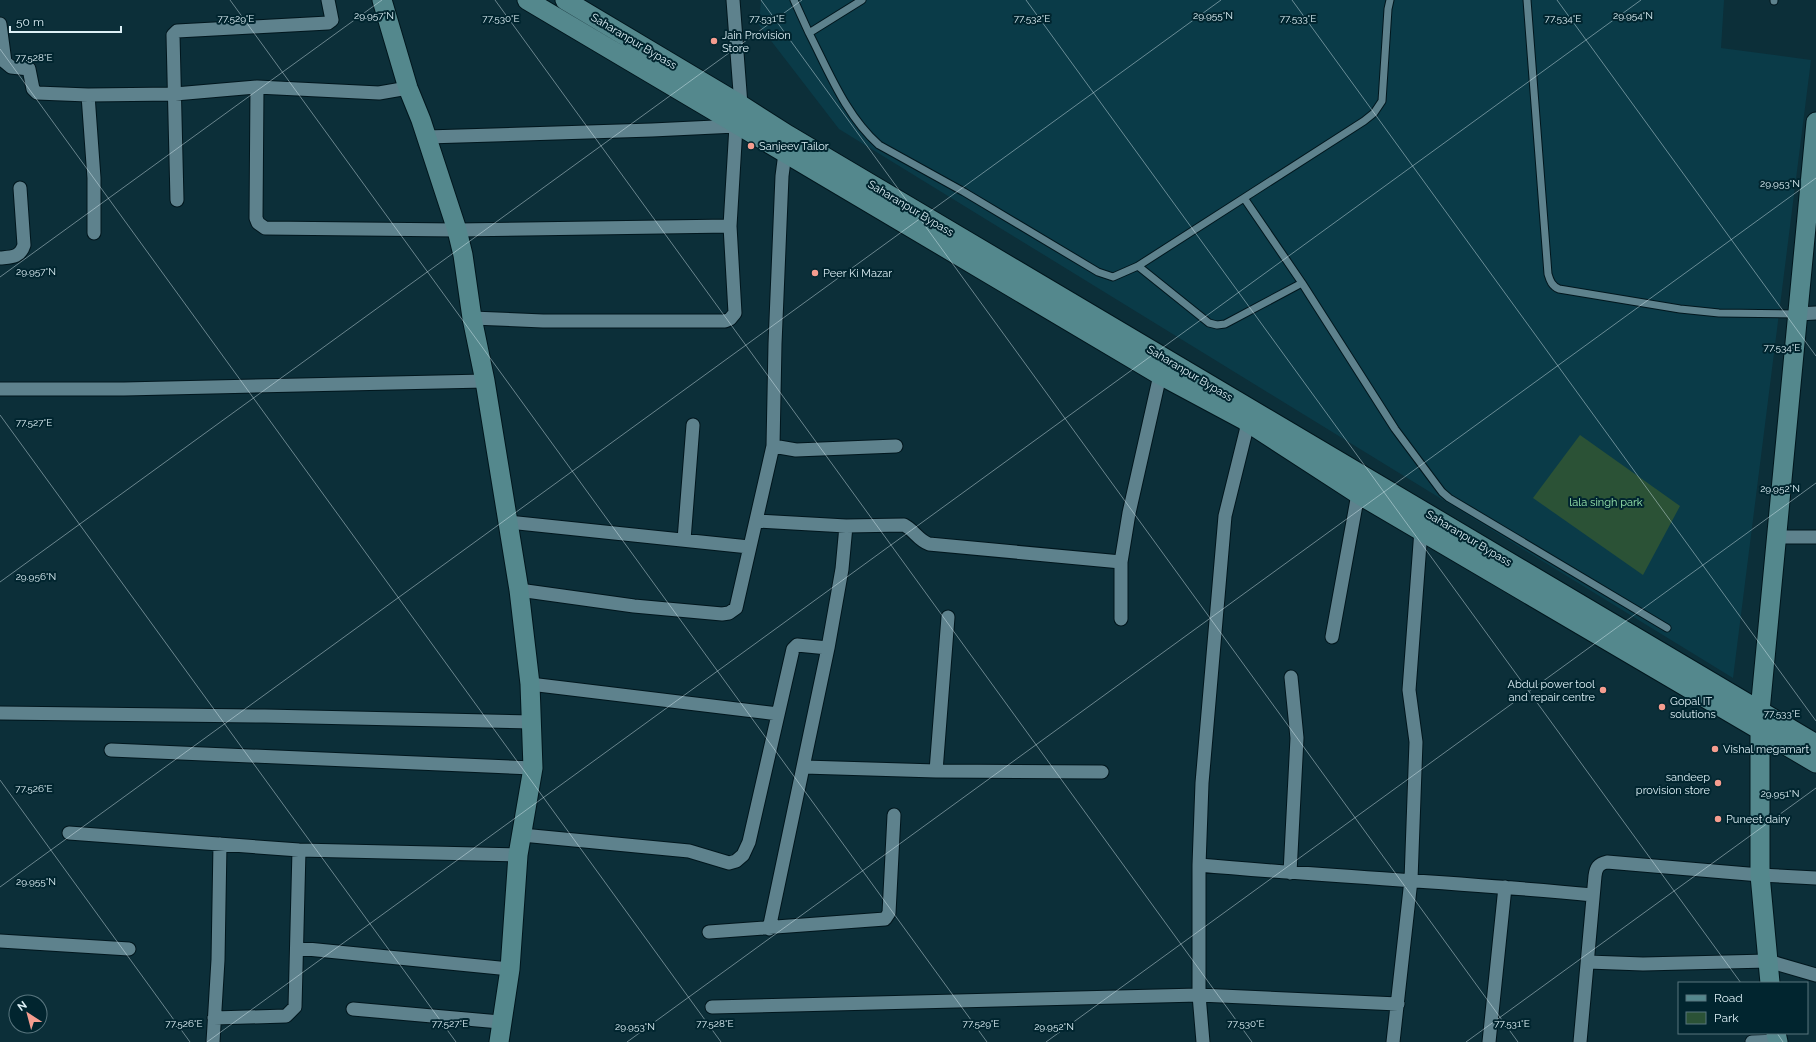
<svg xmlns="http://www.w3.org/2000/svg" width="1816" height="1042" viewBox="0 0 1816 1042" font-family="Raleway,sans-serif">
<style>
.built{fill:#0a3b48}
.green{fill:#2b5236}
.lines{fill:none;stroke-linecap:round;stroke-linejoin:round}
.lane-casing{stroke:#00161d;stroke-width:9}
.street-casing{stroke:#00161d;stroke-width:15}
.secondary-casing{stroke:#00161d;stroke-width:21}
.lane{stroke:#5e828d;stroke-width:7}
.street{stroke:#5e828d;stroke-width:13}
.secondary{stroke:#54888d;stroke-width:19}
.ticks{fill:none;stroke:#ddf0f6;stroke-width:1;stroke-opacity:0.45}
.poi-dot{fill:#f59d8f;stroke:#01252f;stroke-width:1.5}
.labels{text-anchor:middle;stroke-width:4;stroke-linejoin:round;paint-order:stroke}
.poi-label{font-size:11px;fill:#ddf0f6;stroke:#01252f;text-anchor:start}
.street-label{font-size:11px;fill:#ddf0f6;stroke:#01252f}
.park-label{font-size:11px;fill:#99e8ae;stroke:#01252f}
.ticks-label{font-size:10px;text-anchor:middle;fill:#ddf0f6;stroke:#01252f;stroke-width:4;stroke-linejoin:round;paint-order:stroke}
</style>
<rect width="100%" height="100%" fill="#0c2f39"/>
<path class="built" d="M761,0H1724L1721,48L1811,60L1733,678L839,129L759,25Z"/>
<path class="green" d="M1580,435L1680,506L1643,575L1533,498Z"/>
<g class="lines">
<defs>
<path id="lane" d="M794,0L809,33
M862,0L809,33C829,72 846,116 879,145L964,192L1098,272L1113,277L1138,266L1364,121L1374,113L1382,101L1388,9L1390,0
M1527,0L1548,274C1550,281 1552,286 1559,289L1680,309L1719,313L1798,314
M1774,1V0
M1244,198L1302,283L1395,429L1442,492L1449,498L1667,628
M1138,266L1209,323L1217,325L1225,324L1302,283"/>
<path id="street" d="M733,0L741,105
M0,24L5,62L11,67L29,69L33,89L37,93L88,95L175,94L257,87L379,93L408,88
M257,87L256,218L258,223L265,228L457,230L730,226
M88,95L94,178V233
M427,137L652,130L736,126L730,226L735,313L730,319L725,321H543L472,318
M177,200L173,35L177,31L328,23L332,20L328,0
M0,258C11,257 20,258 24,245L20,188
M1798,314L1816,313
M0,389H124L485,381
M773,446L796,450L896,446
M757,521L846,526L904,525C914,530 918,540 929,544L1121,562
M508,522L749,547
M1777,537H1816
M684,540L693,425
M519,590L634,606L722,614L729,613L736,608L773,446L775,344L782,176L785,153
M1121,619V562L1129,513L1160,375
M1332,637L1358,494
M530,684L778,714
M0,713L265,716L532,722
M111,750L533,768
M804,767L936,771L1102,772
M936,771L948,617
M69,833L299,850L518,855
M522,835L689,851L729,863L736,861L743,855L749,842L793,649L797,645L828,648
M1199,865C1330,877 1462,882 1593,895
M1290,873L1297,738L1291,677
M769,929L828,648L842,569L846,526
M709,932L885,919L889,913L894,815
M0,941L129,949
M297,948L510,969
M1588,962L1643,964L1768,961L1816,975
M712,1007L1199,995L1398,1004
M353,1009L500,1022
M214,1018L286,1016L295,1007L299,850
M213,1042L218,960L220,844
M1203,1042L1199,995V865L1202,783L1225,516L1248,423
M1393,1042L1411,880L1416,742L1409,690L1421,530
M1489,1042L1505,887
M1580,1042L1595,876C1596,868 1598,864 1607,862L1760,875L1816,878
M1752,1042L1778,1041"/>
<path id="secondary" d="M382,0L408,88L421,120L457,230L463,255L472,318L485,381L519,590L530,684L533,768L518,855L510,969L499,1042
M527,0L1160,375L1244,420L1358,494L1816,763
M565,0L741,105L788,135L1816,744
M1770,983L1760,875V711L1816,122
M1776,1033L1778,1042"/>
</defs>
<use href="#lane" class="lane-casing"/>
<use href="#street" class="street-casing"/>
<use href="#secondary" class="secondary-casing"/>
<use href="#lane" class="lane"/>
<use href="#street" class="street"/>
<use href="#secondary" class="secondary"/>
</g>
<path class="ticks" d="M230,0L987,1042M495,0L1252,1042M761,0L1518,1042M1026,0L1741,983M1292,0L1816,721M1557,0L1816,356M0,49L721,1042M0,277L382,0M0,415L456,1042M0,582L802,0M0,780L190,1042M0,887L1221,0M1777,1033L1783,1042M207,1042L1641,0M627,1042L1816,178M1046,1042L1816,483M1466,1042L1816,788"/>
<g class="poi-dot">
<circle cx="714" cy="41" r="4"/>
<circle cx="751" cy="146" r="4"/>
<circle cx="815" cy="273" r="4"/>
<circle cx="1603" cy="690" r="4"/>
<circle cx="1662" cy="707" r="4"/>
<circle cx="1715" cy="749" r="4"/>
<circle cx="1718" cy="783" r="4"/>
<circle cx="1718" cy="819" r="4"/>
</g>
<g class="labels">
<g class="poi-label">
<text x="722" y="39">Jain Provision<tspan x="722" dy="13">Store</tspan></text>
<text x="759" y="150">Sanjeev Tailor</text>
<text x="823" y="277">Peer Ki Mazar</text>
<text x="1595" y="688" text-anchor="end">Abdul power tool<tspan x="1595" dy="13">and repair centre</tspan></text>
<text x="1670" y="705">Gopal IT<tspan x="1670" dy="13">solutions</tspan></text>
<text x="1723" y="753">Vishal megamart</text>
<text x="1710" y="781" text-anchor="end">sandeep<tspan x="1710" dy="13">provision store</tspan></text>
<text x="1726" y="823">Puneet dairy</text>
</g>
<g class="street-label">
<text transform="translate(634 41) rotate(31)" y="4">Saharanpur Bypass</text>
<text transform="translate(911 208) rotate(31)" y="4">Saharanpur Bypass</text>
<text transform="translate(1190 373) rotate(31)" y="4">Saharanpur Bypass</text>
<text transform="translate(1469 538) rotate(31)" y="4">Saharanpur Bypass</text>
</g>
<g class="park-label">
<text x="1606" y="506">lala singh park</text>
</g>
</g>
<g class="ticks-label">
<text x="374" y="19">29.957°N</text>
<text x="1213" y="19">29.955°N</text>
<text x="1633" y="19">29.954°N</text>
<text x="236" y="22">77.529°E</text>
<text x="501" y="22">77.530°E</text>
<text x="767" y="22">77.531°E</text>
<text x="1032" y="22">77.532°E</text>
<text x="1298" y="22">77.533°E</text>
<text x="1563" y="22">77.534°E</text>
<text x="34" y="61">77.528°E</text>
<text x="1780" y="187">29.953°N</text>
<text x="36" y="275">29.957°N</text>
<text x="1782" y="351">77.534°E</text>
<text x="34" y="426">77.527°E</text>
<text x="1780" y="492">29.952°N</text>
<text x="36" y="580">29.956°N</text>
<text x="1782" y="717">77.533°E</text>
<text x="34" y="792">77.526°E</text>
<text x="1780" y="797">29.951°N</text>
<text x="36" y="885">29.955°N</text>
<text x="184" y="1027">77.526°E</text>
<text x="450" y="1027">77.527°E</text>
<text x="715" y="1027">77.528°E</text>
<text x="981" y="1027">77.529°E</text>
<text x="1246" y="1027">77.530°E</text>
<text x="1512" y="1027">77.531°E</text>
<text x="635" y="1030">29.953°N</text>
<text x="1054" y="1030">29.952°N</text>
</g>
<rect x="1678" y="982" width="130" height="52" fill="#01252f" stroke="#59767f"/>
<rect x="1686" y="995" width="20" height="6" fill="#54888d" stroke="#59767f"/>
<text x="1714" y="1002" font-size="12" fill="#ddf0f6">Road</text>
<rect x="1686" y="1012" width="20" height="12" fill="#2b5236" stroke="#59767f"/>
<text x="1714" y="1022" font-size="12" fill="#ddf0f6">Park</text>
<g transform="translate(28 1014) rotate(324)"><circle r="19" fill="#01252f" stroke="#59767f"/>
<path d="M0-3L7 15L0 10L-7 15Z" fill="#f59d8f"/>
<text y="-6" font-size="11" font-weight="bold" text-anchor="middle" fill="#ddf0f6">N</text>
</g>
<path d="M10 26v6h111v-6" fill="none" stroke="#ddf0f6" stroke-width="2"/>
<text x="16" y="26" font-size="12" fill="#ddf0f6" stroke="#01252f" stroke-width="3" paint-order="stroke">50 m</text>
</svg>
